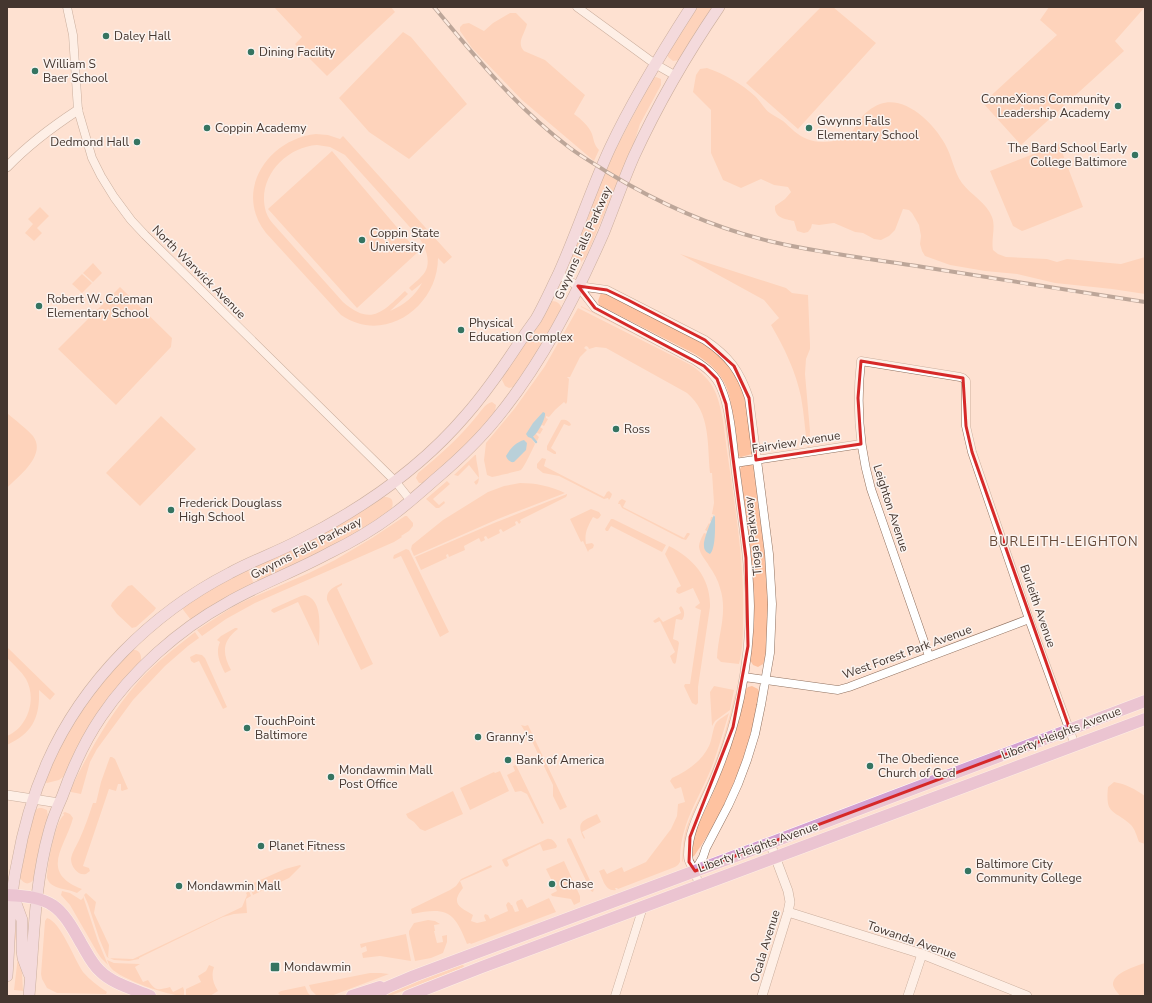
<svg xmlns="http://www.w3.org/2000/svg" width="1152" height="1003" viewBox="0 0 1152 1003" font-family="'Nunito Sans',sans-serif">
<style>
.green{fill:#fec2a0;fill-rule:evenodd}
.water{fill:#67bbe2}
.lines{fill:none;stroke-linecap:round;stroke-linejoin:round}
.stream{stroke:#67bbe2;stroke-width:2.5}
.minor-casing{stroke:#90715f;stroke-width:9}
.tertiary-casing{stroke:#90715f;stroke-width:10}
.secondary-casing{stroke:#90715f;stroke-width:12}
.primary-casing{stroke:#fff;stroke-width:13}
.minor{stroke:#fff;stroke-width:8}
.tertiary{stroke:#fff;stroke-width:9}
.secondary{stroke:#e9d0e8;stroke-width:11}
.primary{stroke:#d4a1d1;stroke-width:12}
.rail-casing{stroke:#6f5e55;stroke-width:4}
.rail{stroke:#fbf3ef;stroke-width:2.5;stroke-dasharray:8;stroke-linecap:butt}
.marked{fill:none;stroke:#d62828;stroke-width:3;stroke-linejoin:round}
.poi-dot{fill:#357461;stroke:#fbf3ef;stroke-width:1.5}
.labels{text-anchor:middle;stroke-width:3;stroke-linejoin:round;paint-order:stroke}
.poi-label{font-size:12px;fill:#44362f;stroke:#fbf3ef;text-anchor:start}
.street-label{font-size:12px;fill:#44362f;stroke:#fbf3ef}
.neighbourhood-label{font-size:13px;letter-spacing:1px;fill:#654837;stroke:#fbf3ef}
</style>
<rect width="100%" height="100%" fill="#fee1d1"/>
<path class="green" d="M274,7H391L395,12L327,76L295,44L302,37Z
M696,7H713L680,60L673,61L668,57L667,54Z
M821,7H833L876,43L798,129L746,83Z
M1049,7H1145L1115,41L1124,51L1021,145L983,103L1057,35L1040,20Z
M510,13H516L527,24C525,34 516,42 524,51L545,60L585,95L574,114C581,119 589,126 592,134C594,140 594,145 599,150L594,161L522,100L472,48L460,31V27L463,24L469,23L484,31L493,23Z
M403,32L411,37L467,104L409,159L369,132L339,98Z
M707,68C725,74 742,84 756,97C761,102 764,109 770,113C774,116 779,118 783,121C790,127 798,136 807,139C821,145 845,142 854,129C856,126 857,123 859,121C863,114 872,107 880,104C906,95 934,124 945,144C952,156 954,172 962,183C971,195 987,203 992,217C996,227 991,239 993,250L998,254L1006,257L1047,259L1057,262L1067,259L1121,264L1145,257V294L1112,289L1055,283L1017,274L985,271L950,265L925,256L922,251L920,244L921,236L919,225L912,213L909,210L903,209L895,230L889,236L881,240L874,239L863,233L855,232L834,223L819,225L812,224L811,228L808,232L804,233L797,231L794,221C785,219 774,218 775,206L785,199L791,192L788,187L774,185L761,179L741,188L723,180L711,153V110L693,92L696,75L700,69Z
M656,77L661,79V85L640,124L633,146L586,257L581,262C574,262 572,258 571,252L611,158L644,95L653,78Z
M316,134L328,135L340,139L343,136L452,257L444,264L438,258C438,307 384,345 341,315L266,233C233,191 268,139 316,134ZM317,145L330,147L345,155L416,234C424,243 432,260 425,272C421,278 414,283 409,288L412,291L422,283C415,296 404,305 390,311L408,294L405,291C383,311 372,327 343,302L276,227C272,223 268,218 266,212C256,179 285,147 317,145Z
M1059,144L1083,207L1025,230L1022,231L1013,226L990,171Z
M332,151L418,252L357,308L268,209Z
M40,207L49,216L37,228L42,233L34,241L25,233L33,224L28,219Z
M680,254L786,288L792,293L808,295L810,344V349L806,359L805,374L810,431C809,437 812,442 809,448L807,446C805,430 804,413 801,397C796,372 784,347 771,325L779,318L764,300Z
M93,263L102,273L93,282L83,273Z
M82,274L92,283L82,293L72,284Z
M120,287L172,338L171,347L116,405L58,349Z
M604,291L709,347C717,354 725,361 731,369C748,393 749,424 753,452L752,454L741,457L738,456C728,411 741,380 693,353L599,305L598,301L601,293Z
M552,301C557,301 561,304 562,310L544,343L513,387L509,388L505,386L502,380L503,376L550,302Z
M581,306L696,363L712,378L724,402L734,482L729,456L723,409L720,395L715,385L709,377L693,364L581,307Z
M578,308L691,365C714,381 718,394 723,420C731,486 745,552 743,618C743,633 743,650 739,664L721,662L717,658C718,634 728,612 720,588C718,580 714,573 709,566C706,560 700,555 699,547C699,542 702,537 704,533L707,534L708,532L705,530L709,523L711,525L712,522L710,521L711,517H715V515L712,514L714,503L712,473H710C707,444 711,413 687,393L606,348L596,347L589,349L588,347L586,346L584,348L587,350L580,357L570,377H567L569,379L567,402L566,404L564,402L555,410L549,417L546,416V418L548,419L544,426L542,425L540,427L543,429L540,434L537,433L536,434L539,437L537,441L533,438L532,439L535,444C532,450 525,466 521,470C519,471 497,476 492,477L487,475L484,460L486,443L515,408L545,366Z
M492,402L496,405L495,412L468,443L452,458L423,483H419L416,478L418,473C439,456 459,438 476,417C481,412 484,404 492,402Z
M7,413C14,419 27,429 33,436C47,455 19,476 7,488Z
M161,416L196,449L140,506L106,473Z
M561,420C565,419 570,421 571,425L569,426L564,424L551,448L556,452V454H554L547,450V446Z
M475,455H476C476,464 481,475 478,483L476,485L474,482L479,478L469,465L458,476L454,475Z
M542,458L546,459L544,466L604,497L607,492L609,491L612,494L611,497L609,500L608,498L604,499L559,476L543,473L537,468V464Z
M752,464L755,467C762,530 774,595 765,659L763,664L758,667L753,665L750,660V552L740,469L742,466Z
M447,481L450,484L433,499L439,505L444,501L445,503L439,508H436L426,499Z
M520,483C536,483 550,486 565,493L498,519L414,556L411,549L412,545L443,520L488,492L504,486Z
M567,494V495L566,497L520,520L521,522L519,524L517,521L515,522L516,525L503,532L501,529L499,530L500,533L488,539L486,536L484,537L485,540L481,542L479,538L464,546L465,550L449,557L448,554L446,555L447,558L421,570L415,557L494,523Z
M384,497C387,497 390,497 392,500C393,503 393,507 391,509C387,515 377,519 371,523C336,547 297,563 258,582L252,566L315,538L345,522Z
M622,499L626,501L623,507L684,538L687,533H689L690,534L686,540L682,539L622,508L620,504H618L619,501Z
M591,509L599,512L601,515L599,518L597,519L593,517C588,526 584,533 586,544L592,543L594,545L593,548L589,550L588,552L583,541L581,542L570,519Z
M405,516H407L413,523V526L409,531L401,536L402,537L394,542L255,603L226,619L202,636L197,630L234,606L251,598L309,573L335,560L372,538Z
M611,519H613L666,545L662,552L611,526L608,531H606L605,529Z
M669,546C693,558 711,578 710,607L698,687V703L696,705L692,703L684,686L685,684H690L701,610L696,608L695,607L700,603L693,588L679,594L676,592L677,588L681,586L665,554Z
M406,549L409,550L449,632L440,637L401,556L394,559L393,558L394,555Z
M247,568L254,584L191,620L181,607Z
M342,583V585L337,588L373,664L361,670L327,600C326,590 334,587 342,583Z
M132,585L156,608L154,611L136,627L132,628L117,614L111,606L112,603L128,586Z
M305,595C324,600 319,631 319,646L298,602L274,613L271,611L272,609L301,596Z
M681,606C685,610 685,616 682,620L676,619L673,639L678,641L679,643L676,662L675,664L673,663L670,656L675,652L660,621L655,623L653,621L659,617L663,622L681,613L679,608Z
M235,628H237L238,629C222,641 222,653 231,670L225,673C220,663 215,653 220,642L217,640L221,636Z
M195,632L199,638L188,646L165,666L133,700L97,749L90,762L81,794L71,792V788C90,750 110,714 138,682C155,663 175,648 195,632Z
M7,647L55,694L50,700L39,690C40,717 33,733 7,745V736C28,727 37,699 26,679C21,671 14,665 7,658Z
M131,650C138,649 142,653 141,661L75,754L63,777L59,780L47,783L44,781L67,734L89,700L99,686Z
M196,654L202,655L205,658L227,707L223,709L199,661L194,663L191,661L190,657Z
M714,686L734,690L730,710L715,721L712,726L710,692Z
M752,686L758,689C761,694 758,703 756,709C748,758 723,816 694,856L692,857V856L694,837L697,827L714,791L728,755L737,727L745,690L748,687Z
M735,694H736L730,721L723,746L707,786L690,821L685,841L683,861L682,862C683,849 683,837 687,826C694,806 705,789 712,770C722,745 729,719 735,694Z
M729,713C723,732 718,751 711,769C697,803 680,824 680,862L678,865L675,867L618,889L617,888H615L616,890C605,892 603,879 599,871L604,869L607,874L622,867L624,872L646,862L671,829L677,816L678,804L685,802L681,787L675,789L670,781L672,778C687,771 701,762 709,746C712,740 713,727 716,723C719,719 725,716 729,713Z
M521,725L525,726L528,725L567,807L560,810L553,796V785L529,735L524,730Z
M110,757H112L115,759L128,789L122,791L121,790V784H118L116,791L109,789L83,866L89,868L90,871L86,874C78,876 71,867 71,859C72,852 77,845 80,838C85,827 89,815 93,803H96L101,782Z
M516,765L544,823L542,824L527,794L521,791L515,792L507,775L515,771L513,766Z
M500,771L509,791L470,810L460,788L494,772L495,773Z
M1114,782C1126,784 1135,789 1145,796V844L1139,842C1137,837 1135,829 1131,825C1114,809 1105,816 1108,787Z
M453,791L463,814L425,831L420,829L414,822L408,818L406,814Z
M39,808H42L47,810L48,817L34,879C30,885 24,885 20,878L22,856L35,810Z
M65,812L70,814L73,818C66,846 38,872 82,889L77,893C67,888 51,890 47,878C47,866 55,821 64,815L63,813Z
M597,814L601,822L582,832L585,838L584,839C575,821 583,821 597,814Z
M569,838L571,839L594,889L593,892L591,891L567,841V839Z
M547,839C552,838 555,842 557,846L556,848L543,851L540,844L507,860L509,865L507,867L505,866L502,860L503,859Z
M564,861L580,896V902L574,905L571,899L552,896L551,894L557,891L546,869Z
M300,865L301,866L289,878L253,895L249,885L285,869Z
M491,865L492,867L460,881L463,888C450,904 460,907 473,915L471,921L477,923L486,921L484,916L485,914L488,915L490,919L508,911L506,905L508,902L510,903L511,905H512L515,912L519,911L516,903L517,901L522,899L527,908L549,898L556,912L471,944L470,943L467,944C454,911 447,907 412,914L411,909L450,890L456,886L461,879Z
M62,891L70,893L81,900L83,898V896L98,941L108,965L101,958L97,952L70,905L61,895Z
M249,891L251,896L246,899L247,913L234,914L223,917L145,955L139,958V959L129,961L114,960L107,957L99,938L88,904L84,895L86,893L96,902L94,913L109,945L108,958L133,959L242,907L247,895L246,893Z
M17,917L19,951L22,972L23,991L14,990L18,956L15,937Z
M47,918C61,922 74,959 83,972C90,980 98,986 107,992L106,994L57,993L47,988L42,979L41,974L45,921Z
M428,920L435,921L440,924L434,925L435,931H434L437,943L443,942L442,936L447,935V942L443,953L431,958L415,961L409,934V931L414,923Z
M406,934L411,961L380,956L363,958L362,953L367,951L366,946L361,948L360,944Z
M107,960L114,963L140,964L135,967L143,982L148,980C156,992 158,990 170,987L173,992L183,987L184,990V996C169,996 120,979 111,968C109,966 108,962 107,960Z
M1145,963V996H1120C1118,993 1114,989 1113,985C1112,973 1136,966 1145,963Z
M463,964L464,967L390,996H381L397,988Z
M209,965L214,967C211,976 213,983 218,991L210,996H186V989L201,982L198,976L206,971Z
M370,973H381L389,974L331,996H317L311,990L309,985Z
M305,986L308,993L311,996H281L278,993L281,991Z"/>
<path class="water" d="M543,412L545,413C546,419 536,436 531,438L528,437L526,434L533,423Z
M524,440L527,443L526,450L514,462C510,463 507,459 506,456C510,449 516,442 524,440Z
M714,515L715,517C715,526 716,548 710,554C706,552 704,550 704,546C703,540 711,521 714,515Z"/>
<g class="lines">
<path class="stream" d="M531,436L536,442"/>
<defs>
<path id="minor" d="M67,7L73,35L78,110L92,158L101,176L114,197L131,220L145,235L395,481L411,501
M577,7L655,64L676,76
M558,274L578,286L607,290L705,340C729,356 740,371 749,398L769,554L772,604L770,653L761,705L755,734L747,760L738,784L728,806L706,848L703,857L695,871
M578,286L595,308L694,360C705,367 716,375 721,388C731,410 733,448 736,473C742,517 749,561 750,606C750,637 746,668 740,698C734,726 725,753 714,779C704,804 688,828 688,855C688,864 692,865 695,871C697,876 697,881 699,886
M735,463L861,444
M929,656L871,489C859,447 856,405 861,361L960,377L963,378L966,381V426L972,452L1029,619L1075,745
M744,677L838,690L849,687L1029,619
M615,996L643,907"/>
<path id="tertiary" d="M7,167C28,145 52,127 78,110
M7,795L59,803
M788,912L922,954L1027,996
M762,996L788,912L790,902L788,891L770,843
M908,996L922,954"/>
<path id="secondary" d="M14,898L22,920V950L23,958L29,974
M7,976C10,938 9,900 17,864C23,829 33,795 47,763C83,681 152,613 230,573C252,561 275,553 298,541C360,510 420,469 466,415C487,391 504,366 521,340C526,333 531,326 536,319C544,305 551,289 558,275C577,233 591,189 610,148C633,99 662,52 691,7
M29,996C34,942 34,885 49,832C52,820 57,808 62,797C72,769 84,742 101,717C132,671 178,630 227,603C260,584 296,571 329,553C352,542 374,529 394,514C410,502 424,489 438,477C459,459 479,440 496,419C542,363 575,298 604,232C614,207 623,181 634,156C658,104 687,54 719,7"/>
<path id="primary" d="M7,895C52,897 60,905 81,943C87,953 92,964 100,971C113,984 134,989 150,996
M352,996L380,987
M372,996L388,987L414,976L770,843L1145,701
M408,996L482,967L1145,719"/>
</defs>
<use href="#minor" class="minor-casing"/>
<use href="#tertiary" class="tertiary-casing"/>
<use href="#secondary" class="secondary-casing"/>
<use href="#primary" class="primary-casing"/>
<use href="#minor" class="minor"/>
<use href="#tertiary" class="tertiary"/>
<use href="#secondary" class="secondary"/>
<use href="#primary" class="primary"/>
<defs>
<path id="rail" d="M434,7C476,58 517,108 570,148C582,157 595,164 607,172C658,203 711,227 769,241C819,253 872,259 923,267C997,279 1071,291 1145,302"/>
</defs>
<use href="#rail" class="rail-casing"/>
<use href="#rail" class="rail"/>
</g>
<path d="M0 0H1152V1003H0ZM578,286L607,290L628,300L705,340L734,366L749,398L756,460L861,444L858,398L861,361L963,378L966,426L972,452L1070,730L695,871L689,862L690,837L733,727L748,646L746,558L726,404L717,379L704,366L595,308Z" fill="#fee1d1" fill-opacity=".55" fill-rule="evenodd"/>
<path class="marked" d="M578,286L607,290L628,300L705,340L734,366L749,398L756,460L861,444L858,398L861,361L963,378L966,426L972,452L1070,730L695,871L689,862L690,837L733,727L748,646L746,558L726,404L717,379L704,366L595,308Z"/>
<g class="poi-dot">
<circle cx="106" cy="36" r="4"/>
<circle cx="251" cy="52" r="4"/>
<circle cx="35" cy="71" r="4"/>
<circle cx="1118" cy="106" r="4"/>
<circle cx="207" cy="128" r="4"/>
<circle cx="809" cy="128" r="4"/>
<circle cx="137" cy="142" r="4"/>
<circle cx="1135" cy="155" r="4"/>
<circle cx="362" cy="240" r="4"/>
<circle cx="39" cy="306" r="4"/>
<circle cx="461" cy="330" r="4"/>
<circle cx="616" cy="429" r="4"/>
<circle cx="171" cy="510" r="4"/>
<circle cx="247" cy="728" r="4"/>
<circle cx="478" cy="737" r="4"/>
<circle cx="508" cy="760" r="4"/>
<circle cx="870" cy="766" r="4"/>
<circle cx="331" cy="777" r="4"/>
<circle cx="261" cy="846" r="4"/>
<circle cx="968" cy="871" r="4"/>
<circle cx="552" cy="884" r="4"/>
<circle cx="179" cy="886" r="4"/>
<rect x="270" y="962" width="10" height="10" rx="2"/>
</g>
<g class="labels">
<g class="poi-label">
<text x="114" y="40">Daley Hall</text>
<text x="259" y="56">Dining Facility</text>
<text x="43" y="68">William S<tspan x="43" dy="14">Baer School</tspan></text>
<text x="1110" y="103" text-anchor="end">ConneXions Community<tspan x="1110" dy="14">Leadership Academy</tspan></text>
<text x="817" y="125">Gwynns Falls<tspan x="817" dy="14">Elementary School</tspan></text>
<text x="215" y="132">Coppin Academy</text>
<text x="129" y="146" text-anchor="end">Dedmond Hall</text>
<text x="1127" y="152" text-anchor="end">The Bard School Early<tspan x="1127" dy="14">College Baltimore</tspan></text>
<text x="370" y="237">Coppin State<tspan x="370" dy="14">University</tspan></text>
<text x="47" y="303">Robert W. Coleman<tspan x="47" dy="14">Elementary School</tspan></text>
<text x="469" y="327">Physical<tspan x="469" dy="14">Education Complex</tspan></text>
<text x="624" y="433">Ross</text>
<text x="179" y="507">Frederick Douglass<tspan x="179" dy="14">High School</tspan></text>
<text x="255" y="725">TouchPoint<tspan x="255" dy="14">Baltimore</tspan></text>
<text x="486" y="741">Granny's</text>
<text x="878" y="763">The Obedience<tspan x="878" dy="14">Church of God</tspan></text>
<text x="516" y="764">Bank of America</text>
<text x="339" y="774">Mondawmin Mall<tspan x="339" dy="14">Post Office</tspan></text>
<text x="269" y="850">Planet Fitness</text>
<text x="976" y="868">Baltimore City<tspan x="976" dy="14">Community College</tspan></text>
<text x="560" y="888">Chase</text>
<text x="187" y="890">Mondawmin Mall</text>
<text x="284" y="971">Mondawmin</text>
</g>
<g class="street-label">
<text transform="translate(583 243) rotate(-66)" y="4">Gwynns Falls Parkway</text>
<text transform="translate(199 272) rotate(45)" y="4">North Warwick Avenue</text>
<text transform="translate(796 442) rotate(-9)" y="4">Fairview Avenue</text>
<text transform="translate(891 508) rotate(72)" y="4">Leighton Avenue</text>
<text transform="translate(753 536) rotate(-97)" y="4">Tioga Parkway</text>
<text transform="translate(306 548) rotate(-27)" y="4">Gwynns Falls Parkway</text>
<text transform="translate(1038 606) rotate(71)" y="4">Burleith Avenue</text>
<text transform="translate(907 652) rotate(-20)" y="4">West Forest Park Avenue</text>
<text transform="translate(1061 733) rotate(-21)" y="4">Liberty Heights Avenue</text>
<text transform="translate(758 847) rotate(-20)" y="4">Liberty Heights Avenue</text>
<text transform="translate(912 940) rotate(19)" y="4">Towanda Avenue</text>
<text transform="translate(765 946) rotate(-73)" y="4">Ocala Avenue</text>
</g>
<g class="neighbourhood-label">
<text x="1064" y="546">BURLEITH-LEIGHTON</text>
</g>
</g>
<rect width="1152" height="1003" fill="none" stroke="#44362f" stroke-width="16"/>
</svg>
